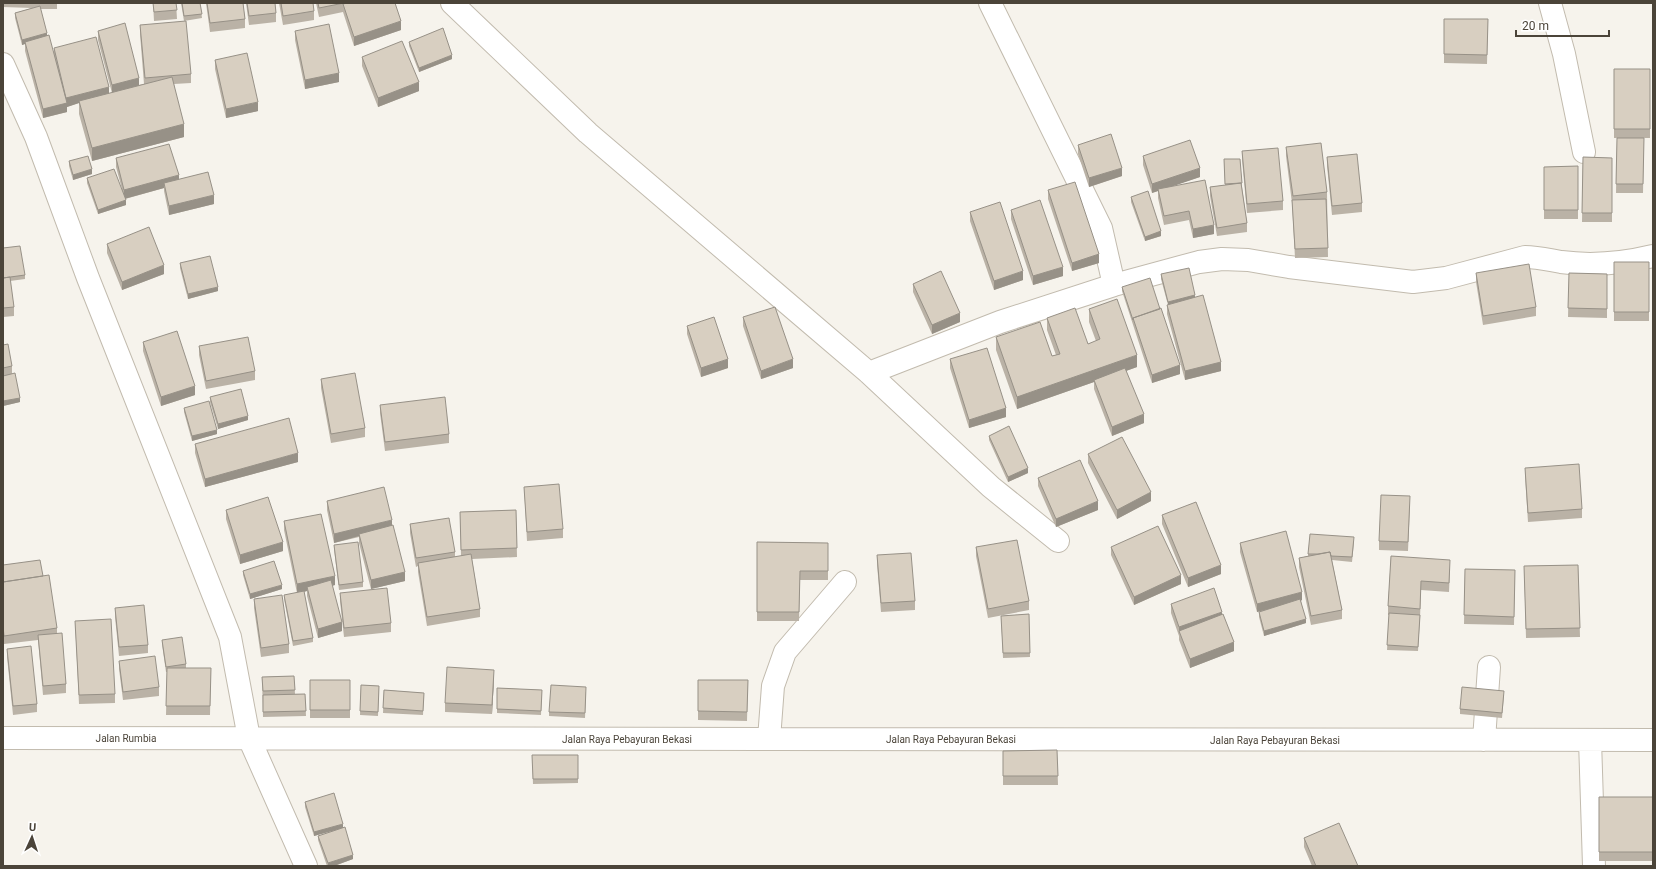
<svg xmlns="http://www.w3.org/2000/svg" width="1656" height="869" viewBox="0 0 1656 869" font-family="Roboto,sans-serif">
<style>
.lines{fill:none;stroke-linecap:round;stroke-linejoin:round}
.minor-casing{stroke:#c2bbae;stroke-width:24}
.minor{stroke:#fff;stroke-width:22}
.wall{fill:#bab2a6}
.shaded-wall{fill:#979187}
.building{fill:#d8cfc1;stroke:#979187}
.labels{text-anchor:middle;stroke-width:3.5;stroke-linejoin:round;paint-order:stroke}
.street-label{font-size:10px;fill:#4b4439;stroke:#fff}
</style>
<rect width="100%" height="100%" fill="#f6f3ec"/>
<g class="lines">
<defs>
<path id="minor" d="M452,3L588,133L869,373L991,487L1058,541
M990,3L1101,228L1114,285
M1550,3L1564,54L1584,152
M3,64L36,137L88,278L230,637L249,738L306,866
M869,373L1000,322L1114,285L1199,262L1222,259L1248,260L1289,267L1413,282L1446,278L1525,257C1538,257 1549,260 1561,262C1591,266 1624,263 1653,256
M3,738L1653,740
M769,739L773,686L785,652L845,582
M1484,740L1489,667
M1590,740L1594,866"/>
</defs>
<use href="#minor" class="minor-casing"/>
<use href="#minor" class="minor"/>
</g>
<path class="wall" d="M3,3H57V9H40L47,36L54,54V48L109,93H112L98,40V31L139,85L144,84L140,34V25L191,74V83L174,84L184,137L92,161L79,114V103L67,107V112L43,118L25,51V44L22,45L15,18V13L32,8L3,7Z
M153,3H176L177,19L154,21Z
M181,3H200L202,18L184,21Z
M206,3H243L245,19V28L210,32Z
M246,3H275L276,13V22L249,25Z
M279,3H313L314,11V20L283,25Z
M316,3H344V4H345V3H395L401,30L354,46L343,12L319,17Z
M1444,19H1488L1487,64L1444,63Z
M295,31L339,82L305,89L295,40Z
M409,42L452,59L419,72L409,46Z
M362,57L419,91L378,107L362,66Z
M215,60L258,111L226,118L215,69Z
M1614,69H1650V138H1614Z
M1617,138H1644L1643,193H1616Z
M1078,145L1122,176L1089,187L1078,154Z
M1286,147L1327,192L1328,257L1295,258L1292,203L1286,156Z
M1242,151L1283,201V210L1247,213L1242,160Z
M1143,156L1200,177L1172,186L1214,234L1193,238L1189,220L1164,225L1158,198V191L1152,193L1143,165Z
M1327,157L1362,203V212L1332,215L1327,166Z
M1583,157L1612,158V222H1582Z
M116,158L179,179L214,204L169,215L164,191V188L125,199L126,205L98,214L87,183V178L122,189L116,167Z
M1224,159H1240L1242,187L1247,223V232L1217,236L1210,196V187L1225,185Z
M69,161L92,174L73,180L69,166Z
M1578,166V219H1544V167Z
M1048,190L1099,263L1072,271L1048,199Z
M1131,197L1161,236L1145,241L1131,202Z
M1011,210L1063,276L1033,285L1011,219Z
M970,212L1023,280L994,290L970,221Z
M107,244L164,274L122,290L107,253Z
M3,248L25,275V279L10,281L14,307V316L3,317Z
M1614,262H1649V321H1614Z
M180,263L218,291L188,299L180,268Z
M1476,273L1536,307V316L1483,325L1476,282Z
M1569,273L1607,274V318L1568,317Z
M1161,274L1195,297L1221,371L1185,380L1167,314V305H1168L1161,279Z
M913,284L960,322L932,334L913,292Z
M1122,287L1180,374L1152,383L1122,291Z
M1089,309L1137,367L1126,371L1144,423L1112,436L1094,389V382L1017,409L996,350V337L1052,356L1056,355L1047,330V318L1088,344L1096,341L1089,322Z
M743,317L793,368L761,379L743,326Z
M687,326L728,368L701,377L687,334Z
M143,342L195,395L161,406L143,351Z
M3,345L12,366V374L20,402L3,406Z
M199,346L255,371V380L206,389L199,355Z
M950,359L1006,417L969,428L950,368Z
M321,379L365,428V437L331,443L321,388Z
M210,397L248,420L218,429L210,402Z
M380,405L449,434V443L385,451L380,413Z
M184,408L217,434L192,441L184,412Z
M989,436L1028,473L1008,482L989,440Z
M195,444L298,462L205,487L195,453Z
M1088,454L1151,501L1117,519L1088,463Z
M1525,468L1582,509V518L1528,522L1525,476Z
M1038,478L1098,510L1056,527L1038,486Z
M524,487L563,529V538L527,541Z
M327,501L392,525L405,581L371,589L359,543V537L334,543L327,510Z
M1410,505L1408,551L1379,550V541Z
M226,510L283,551L240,564L226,519Z
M516,510L517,557L472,559L480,609V617L427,626L418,572V566L416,567L410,533V524L455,552V557L461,556L460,512Z
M1162,515L1221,574L1188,587L1162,524Z
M284,521L335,585L332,586L342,631L318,638L307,596V591L304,592L313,638V642L293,646L284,599V595L297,593L284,530Z
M757,542L828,543V580H800L799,621H757Z
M1354,542L1352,562L1332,560L1342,610V619L1311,625L1299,567V558L1308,556V554Z
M1240,543L1302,600L1301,601L1306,623L1264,636L1259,617V612L1262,611L1257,612L1240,552Z
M334,545L363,582V587L339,590L334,549Z
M976,547L1029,601V610L988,618L976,556Z
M1111,547L1181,584L1134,605L1111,555Z
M877,555L915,601V610L881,612L877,564Z
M1391,556L1450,569L1449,592L1421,590L1420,619L1418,651L1387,650L1389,615H1388V606Z
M3,565L43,576L57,628V633L66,684V693L43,695L38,640L4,644L3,635Z
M1578,565L1580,637L1526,638L1524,566Z
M1465,569L1515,570L1514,625L1464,624Z
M243,571L282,589L250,599L243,575Z
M340,593L391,623V632L344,637L340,601Z
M254,599L289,644V653L261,657L254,608Z
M1171,604L1222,614L1234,651L1190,668L1179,640V636L1171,613Z
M115,608L148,645V653L119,656L115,617Z
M1029,614L1030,657L1003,658L1001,616Z
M75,621L115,694V703L79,704Z
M162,640L186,664V668H211L210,715H166L167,672H166L162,644Z
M7,649L37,704V712L13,715L7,657Z
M119,661L159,687V696L123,700L119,669Z
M294,676L295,694H305L306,716L263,717L262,677Z
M494,679L492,714L445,712V703Z
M310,680H350V718H310Z
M698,680H748L747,721L698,720Z
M361,685L379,686L378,716L360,715Z
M497,688L542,690L541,715L497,713Z
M384,690L424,693L423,715L383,713Z
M586,692L585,718L549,716V712Z
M1504,695L1502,718L1460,714V709Z
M1057,750L1058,785H1003V751Z
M532,755H578V783L533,784Z
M1599,797H1653V861H1599Z
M305,802L343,828L353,859L334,866H327L318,840V836L335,830L314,836L305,807Z
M1304,838L1358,866H1312L1304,847Z"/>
<path class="shaded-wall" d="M401,21V30L354,46V37Z
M47,33V38L25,42V44L22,45V40Z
M452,55V59L419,72V68Z
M339,73V82L305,89V80Z
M139,78V86L112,94V85Z
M419,82V91L378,107V98Z
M109,87V96L79,101V103L67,107V112L43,118V109L66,103V98Z
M258,102V111L226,118V109Z
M184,124V137L92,161V148Z
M1122,168V176L1089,187V178Z
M1200,168V177L1159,191L1158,189V191L1152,193V184Z
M92,169V174L73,180V175Z
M179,175V184L164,183V188L124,199V190Z
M214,195V204L169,215V206Z
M126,200V205L98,214V210Z
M1214,225V234L1193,238V229Z
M1161,231V236L1145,241V237Z
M1099,254V263L1072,271V263Z
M164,265V274L122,290V282Z
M1063,267V276L1033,285V276Z
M1023,271V280L994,290V281Z
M218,287V291L188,299V294Z
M1195,295V300L1168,306V302Z
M960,313V322L932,334V325Z
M1137,355V367L1095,382L1094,380V382L1017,409V397Z
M728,359V368L701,377V368Z
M793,359V368L761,379V371Z
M1221,362V371L1185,380V371Z
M1180,365V374L1152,383V375Z
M195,386V395L161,406V397Z
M20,398V402L3,406V401Z
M1006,408V417L969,428V420Z
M1144,414V423L1112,436V427Z
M248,416V420L218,429V424Z
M217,430V434L192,441V436Z
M298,453V462L205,487V479Z
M1028,468V473L1008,482V477Z
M1151,492V501L1117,519V510Z
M1098,501V510L1056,527V519Z
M392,520V529L359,534V536L334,543V534Z
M283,542V551L240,564V555Z
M1221,565V574L1188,587V578Z
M405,572V581L371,589V580Z
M1181,575V584L1134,605V597Z
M335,576V585L308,591L307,587V591L297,593V584Z
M282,585V589L250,599V594Z
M1302,592V600L1257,612V604Z
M1222,612V620L1179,631V636V627Z
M1306,619V623L1264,636V631Z
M342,622V631L318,638V629Z
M1234,642V651L1190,668V659Z
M494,670V679L492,714V705Z
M343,824V828L314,836V832Z
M353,855V859L334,866H328V863Z"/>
<path class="building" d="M153,3H176L177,10L154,12Z
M182,3H200L202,14L184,16Z
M207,3H243L245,19L210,23Z
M247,3H275L276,13L249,16Z
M281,3H313L314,11L283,16Z
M318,3H344L319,8Z
M347,3H395L401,21L354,37L343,4Z
M40,6L47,33L22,40L15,13Z
M1444,19H1488L1487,55L1444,54Z
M186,21L191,74L145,78L140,25Z
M125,23L139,78L112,85L98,31Z
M329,24L339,73L305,80L295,31Z
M443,28L452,55L419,68L409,42Z
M49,35L67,103L43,109L25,42Z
M96,37L109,87L66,98L54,48Z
M402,41L419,82L378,98L362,57Z
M247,53L258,102L226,109L215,60Z
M1614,69H1650V129H1614Z
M172,77L184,124L92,148L79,101Z
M1111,134L1122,168L1089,178L1078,145Z
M1617,138H1644L1643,184H1616Z
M1190,140L1200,168L1152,184L1143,156Z
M1321,143L1327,192L1293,196L1286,147Z
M169,144L179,175L124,190L116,158Z
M1278,148L1283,201L1247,204L1242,151Z
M1357,154L1362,203L1332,206L1327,157Z
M88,156L92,169L73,175L69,161Z
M1583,157L1612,158V213H1582Z
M1224,159H1240L1242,183H1241L1225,184Z
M1578,166V210H1544V167Z
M114,169L126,200L98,210L87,178Z
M208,172L214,195L169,206L164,183Z
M1205,180L1214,225L1193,229L1189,211L1164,216L1158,189Z
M1075,182L1099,254L1072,263L1048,190Z
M1241,183L1247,223L1217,228L1210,187Z
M1148,191L1161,231L1145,237L1131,197Z
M1326,199L1328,248L1295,249L1292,200Z
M1040,200L1063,267L1033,276L1011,210Z
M1000,202L1023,271L994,281L970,212Z
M149,227L164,265L122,282L107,244Z
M20,246L25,275L3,278V248Z
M210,256L218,287L188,294L180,263Z
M1614,262H1649V312H1614Z
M1529,264L1536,307L1483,316L1476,273Z
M1189,268L1195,295L1168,302L1161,274Z
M941,271L960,313L932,325L913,284Z
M1569,273L1607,274V309L1568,308Z
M10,277L14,307L3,308V278Z
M1150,278L1160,309L1133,318V320L1122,287Z
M1203,295L1221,362L1185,371L1167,305Z
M1117,299L1137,355L1017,397L996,337L1040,322L1052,356L1060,354L1047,318L1075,308L1088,344L1100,339L1089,309Z
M775,307L793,359L761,371L743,317Z
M1161,308L1180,365L1152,375L1133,318Z
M714,317L728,359L701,368L687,326Z
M177,331L195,386L161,397L143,342Z
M248,337L255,371L206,381L199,346Z
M8,344L12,366L3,368V345Z
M987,348L1006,408L969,420L950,359Z
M1125,368L1144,414L1112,427L1094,380Z
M15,373L20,398L3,401V376Z
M355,373L365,428L331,434L321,379Z
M241,389L248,416L218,424L210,397Z
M445,397L449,434L385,442L380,405Z
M209,401L217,430L192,436L184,408Z
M289,418L298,453L205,479L195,444Z
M1009,426L1028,468L1008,477L989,436Z
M1122,437L1151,492L1117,510L1088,454Z
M1080,460L1098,501L1056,519L1038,478Z
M1579,464L1582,509L1528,513L1525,468Z
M559,484L563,529L527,532L524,487Z
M384,487L392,520L334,534L327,501Z
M1381,495L1410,496L1408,542L1379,541Z
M268,497L283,542L240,555L226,510Z
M1196,502L1221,565L1188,578L1162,515Z
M516,510L517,548L461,550L460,512Z
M321,514L335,576L297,584L284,521Z
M449,518L455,552L416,558L410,524Z
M393,525L405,572L371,580L359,534Z
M1158,526L1181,575L1134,597L1111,547Z
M1286,531L1302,592L1257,604L1240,543Z
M1310,534L1354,537L1352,557L1331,556L1330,552L1318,554H1308Z
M1017,540L1029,601L988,609L976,547Z
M358,542L363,582L339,585L334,545Z
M757,542L828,543V571H800L799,612H757Z
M1330,552L1342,610L1311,616L1299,558Z
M911,553L915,601L881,603L877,555Z
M471,554L480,609L427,617L418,563Z
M1391,556L1450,560L1449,583L1421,581L1420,609L1388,606Z
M40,560L43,576L3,582V565Z
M274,561L282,585L250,594L243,571Z
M1578,565L1580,628L1526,629L1524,566Z
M1465,569L1515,570L1514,617L1464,615Z
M49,575L57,628L4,636L3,626V582Z
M331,580L342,622L318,629L307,587Z
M387,588L391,623L344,628L340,593Z
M1214,588L1222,612L1179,627L1171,604Z
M304,591L313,638L293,641L284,595Z
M282,595L289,644L261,648L254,599Z
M1300,599L1306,619L1264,631L1259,612Z
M144,605L148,645L119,647L115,608Z
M1389,613L1420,615L1418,647L1387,645Z
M1029,614L1030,653H1003L1001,616Z
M1223,614L1234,642L1190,659L1179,631Z
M111,619L115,694L79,695L75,621Z
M62,633L66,684L43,686L38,635Z
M182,637L186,664L166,667L162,640Z
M31,646L37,704L13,706L7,649Z
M155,656L159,687L123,692L119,661Z
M447,667L494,670L492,705L445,703Z
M167,668H211L210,706H166Z
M294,676L295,690L263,691L262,677Z
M310,680H350V710H310Z
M698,680H748L747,712L698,711Z
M361,685L379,686L378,712L360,711Z
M551,685L586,687L585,713L549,712Z
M1462,687L1504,691L1502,713L1460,709Z
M497,688L542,690L541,711L497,709Z
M384,690L424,693L423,711L383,708Z
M305,694L306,711L263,712V695Z
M1057,750L1058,776H1003V751Z
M532,755H578V779H533Z
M334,793L343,824L314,832L305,802Z
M1599,797H1653V852H1599Z
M1339,823L1358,866H1316L1304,838Z
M345,827L353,855L328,863L318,836Z"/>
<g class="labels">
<g class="street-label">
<text x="126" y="742">Jalan Rumbia</text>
<text x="627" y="743">Jalan Raya Pebayuran Bekasi</text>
<text x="951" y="743">Jalan Raya Pebayuran Bekasi</text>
<text x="1275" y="744">Jalan Raya Pebayuran Bekasi</text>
</g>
</g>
<rect width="1656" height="869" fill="none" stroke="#4b4439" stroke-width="8"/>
<g transform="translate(32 837) rotate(3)" stroke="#ffffff" stroke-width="3" paint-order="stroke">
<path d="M0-3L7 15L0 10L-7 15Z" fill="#4b4439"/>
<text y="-6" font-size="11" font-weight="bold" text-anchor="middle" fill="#4b4439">U</text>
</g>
<path d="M1516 30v6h93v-6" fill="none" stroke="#4b4439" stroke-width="2"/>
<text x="1522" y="30" font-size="12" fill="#4b4439" stroke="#ffffff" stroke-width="3" paint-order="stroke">20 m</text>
</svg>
